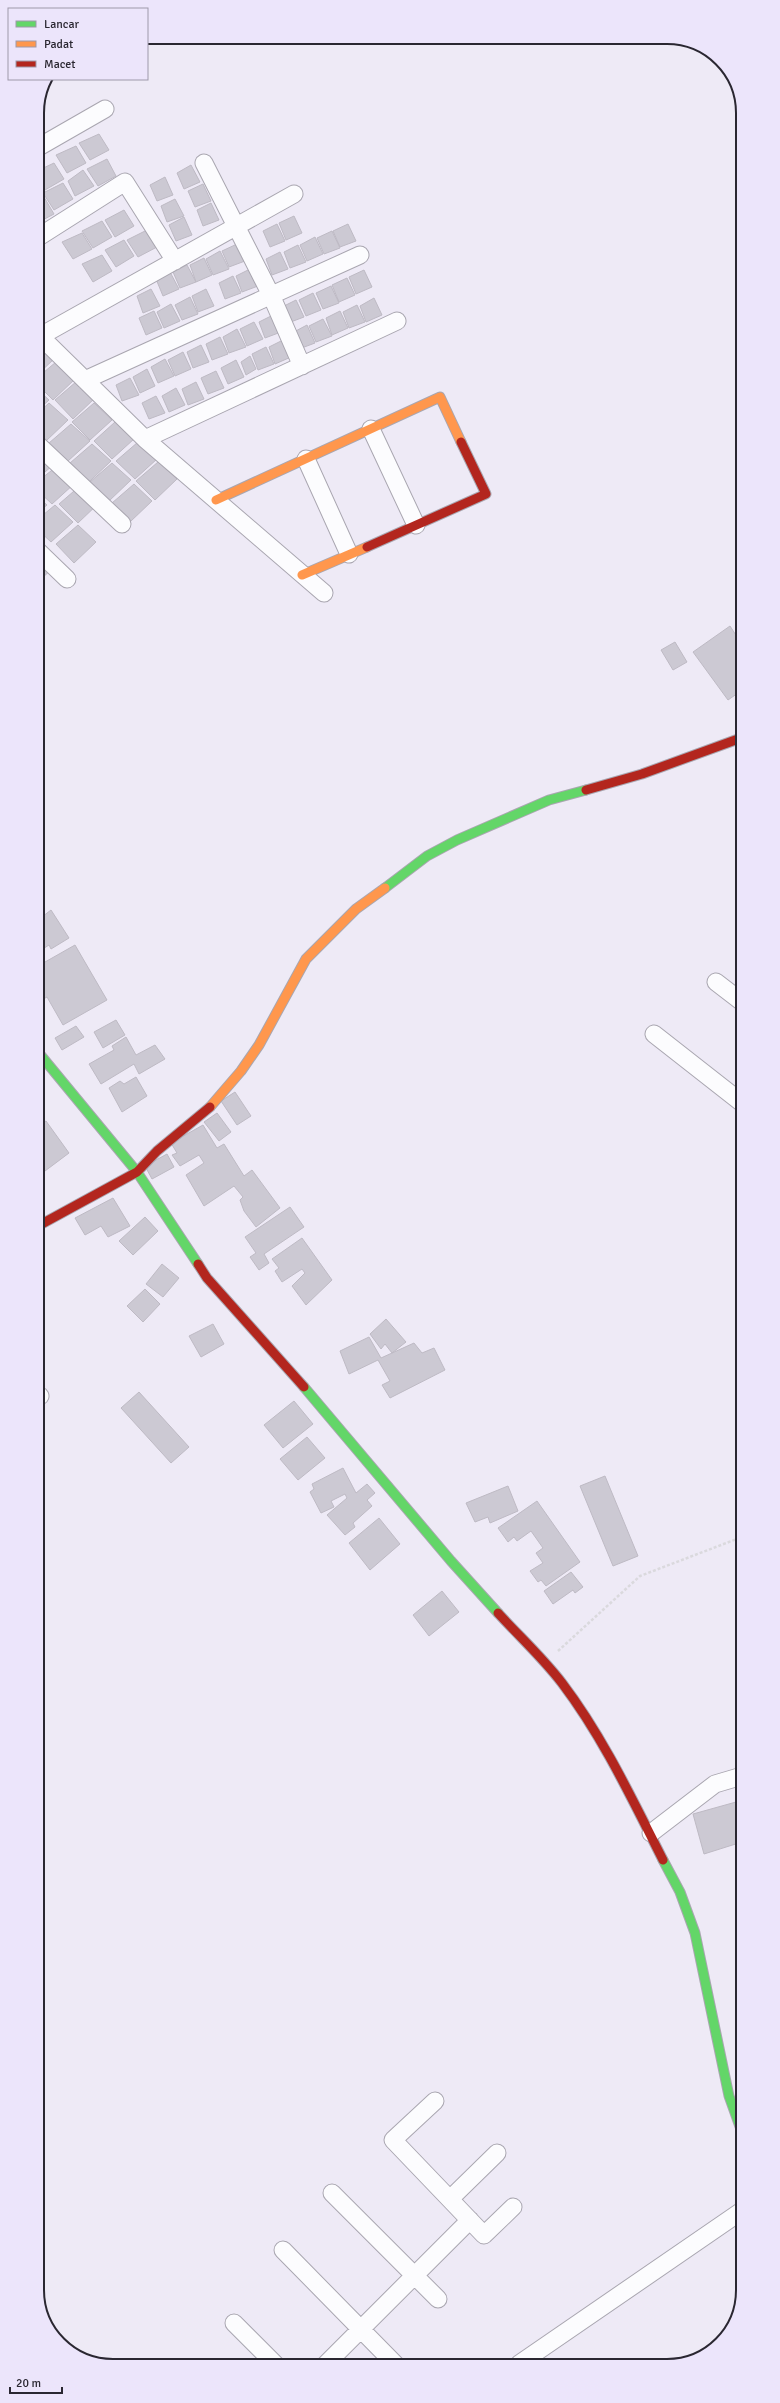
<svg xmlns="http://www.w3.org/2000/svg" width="780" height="2403" viewBox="0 0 780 2403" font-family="Signika,sans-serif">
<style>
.building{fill:#ccc9d3;stroke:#bebac4}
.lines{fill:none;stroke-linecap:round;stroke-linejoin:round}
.street-casing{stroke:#a9a6b0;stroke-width:19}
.fast-casing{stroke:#a9a6b0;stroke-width:11}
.slow-casing{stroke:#a9a6b0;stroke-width:11}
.jam-casing{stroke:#a9a6b0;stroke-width:11}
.path{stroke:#dad9dd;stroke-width:2.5;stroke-dasharray:3 2;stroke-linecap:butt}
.street{stroke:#fcfcfe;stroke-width:17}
.fast{stroke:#63d668;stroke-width:9}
.slow{stroke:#ff974d;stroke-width:9}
.jam{stroke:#b3261e;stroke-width:9}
.rim{fill:none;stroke:#2a2731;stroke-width:2}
</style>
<rect width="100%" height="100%" fill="#eeeaf6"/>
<path class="building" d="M99,134L109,150L90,160L79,143Z
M76,146L86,163L67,173L56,155Z
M107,159L116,176L98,186L87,169Z
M54,163L64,179L45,190L37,177V171Z
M191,165L200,182L184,189L177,173Z
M83,170L94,186L75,196L68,181Z
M165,177L173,195L157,201L150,185Z
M63,183L73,199L54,210L43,193Z
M203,184L211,201L195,207L188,191Z
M44,197L54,214L37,223V201Z
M175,199L184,216L167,222L161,206Z
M211,203L219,220L203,226L197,210Z
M124,210L134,226L115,237L105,220Z
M294,216L302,233L286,240L279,223Z
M184,217L192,235L176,241L169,225Z
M102,221L112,237L93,248L82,231Z
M277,224L285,241L270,247L263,231Z
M348,224L356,241L340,247L333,231Z
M147,230L157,247L138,257L127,240Z
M332,231L340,248L324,254L317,238Z
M82,233L92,249L73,259L62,242Z
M315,237L323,254L307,261L300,245Z
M124,240L134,256L116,267L105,250Z
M237,244L245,261L229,267L222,251Z
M298,245L306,262L290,268L284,252Z
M220,251L229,269L213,275L206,259Z
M280,252L288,269L272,275L266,259Z
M102,255L112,271L93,282L82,264Z
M204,258L212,275L196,282L190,265Z
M187,265L196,282L180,288L173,272Z
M250,269L258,286L242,292L236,276Z
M364,270L372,287L356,294L349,277Z
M170,272L179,289L163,296L156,279Z
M233,276L241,293L225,299L219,283Z
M347,278L355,295L339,302L332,285Z
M331,286L339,303L323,309L316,293Z
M151,289L160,306L143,313L137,296Z
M206,289L214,306L198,312L192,296Z
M313,293L321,310L306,316L299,300Z
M190,297L198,314L182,320L175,305Z
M374,298L382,315L366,322L360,306Z
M296,300L304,317L288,323L282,307Z
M171,304L180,321L164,328L157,312Z
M357,305L365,322L349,328L343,312Z
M154,311L162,328L146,335L139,318Z
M340,311L348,328L332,335L326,318Z
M273,315L281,332L265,338L259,322Z
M323,319L332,336L316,342L309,326Z
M254,322L263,339L247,346L240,329Z
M307,325L315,343L299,349L292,333Z
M237,329L246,347L229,353L223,337Z
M220,337L228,354L212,360L206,344Z
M283,340L291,357L275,364L269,347Z
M37,344L54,359L37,375Z
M201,345L209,362L193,368L187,352Z
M266,347L274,364L258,370L252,354Z
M183,352L191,369L175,376L168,360Z
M250,356L256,369L246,375L241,362Z
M165,359L174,376L158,383L151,367Z
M236,360L244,377L228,384L221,368Z
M56,362L75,379L53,400L37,384V378Z
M147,369L155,386L140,393L133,377Z
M216,371L224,388L208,394L201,378Z
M130,378L139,395L122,401L116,385Z
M77,381L95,398L73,419L55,400Z
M196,382L204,399L188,405L182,389Z
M176,388L185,405L169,412L162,396Z
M37,389L49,400L37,411Z
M156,396L165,413L149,419L142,403Z
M49,403L68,420L46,441L37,432V414Z
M94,403L112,420L90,440L72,422Z
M115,422L134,439L112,459L94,441Z
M71,424L90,441L68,461L49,443Z
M138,442L157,459L135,479L116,461Z
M92,444L111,461L89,482L70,463Z
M37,451L53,465L37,479Z
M158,462L177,479L155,500L136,481Z
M112,463L131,480L109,501L90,482Z
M56,467L74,484L52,504L37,490V482Z
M134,484L152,501L130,522L112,503Z
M81,485L100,502L78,523L59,504Z
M37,496L47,505L37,513Z
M55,505L73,522L51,542L37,529V520Z
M78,525L96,542L74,563L56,544Z
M38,548L57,564L38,582Z
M730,626L741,643V691L728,700L693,652Z
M675,642L687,662L673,670L661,650Z
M51,910L69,938L51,949L49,945L38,952V920Z
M75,945L107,1000L63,1025L47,997L38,1002V966Z
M116,1020L125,1035L103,1048L94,1032Z
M76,1026L84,1037L62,1050L55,1038Z
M126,1037L136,1055L155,1045L165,1059L139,1074L134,1064L101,1084L89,1064L114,1050L112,1046Z
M136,1077L147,1096L122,1112L109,1088L120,1081L124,1084Z
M235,1092L251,1116L237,1125L221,1101Z
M217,1113L231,1132L219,1141L204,1122Z
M46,1121L69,1153L45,1171L38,1162V1126Z
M203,1125L217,1148L224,1144L244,1176L252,1170L280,1208L256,1227L244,1211L240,1200L243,1197L234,1186L204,1206L186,1175L204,1163L199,1155L180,1166L172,1155L177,1153L171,1143Z
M167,1154L174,1167L152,1179L145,1166Z
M113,1198L130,1226L108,1237L101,1226L85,1235L75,1218Z
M290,1207L304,1227L264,1254L269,1263L259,1270L250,1257L256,1253L245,1237Z
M145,1217L158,1231L133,1255L119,1241Z
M302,1238L332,1280L306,1305L292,1286L305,1273L302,1269L282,1282L275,1271L279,1268L272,1259Z
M162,1264L179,1278L163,1297L146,1284Z
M145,1289L160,1304L143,1322L127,1306Z
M386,1319L406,1342L392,1353L385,1344L381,1349L370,1334Z
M213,1324L224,1344L201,1357L189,1336Z
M369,1337L381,1358L414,1343L422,1353L434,1348L445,1370L390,1398L382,1385L390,1381L378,1360L349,1374L340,1351Z
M139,1392L189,1447L171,1463L121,1408Z
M294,1401L313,1424L283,1448L264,1425Z
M307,1437L325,1458L298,1480L280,1459Z
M343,1468L356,1493L367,1484L375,1493L367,1500L372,1506L353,1523L355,1527L345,1535L327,1515L347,1498L345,1494L331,1501L334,1507L321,1513L310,1492L314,1489L312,1484Z
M605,1476L638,1556L613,1566L580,1486Z
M508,1486L518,1511L490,1523L488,1517L475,1522L466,1503Z
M537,1501L580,1562L546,1586L541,1580L538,1582L530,1571L543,1563L536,1553L543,1548L531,1531L517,1541L514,1537L508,1542L498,1528Z
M379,1518L400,1544L370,1570L349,1543Z
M571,1572L583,1587L575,1593L573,1590L553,1604L544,1591Z
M442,1591L459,1612L429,1636L413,1615Z
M736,1802L742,1822V1842L704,1854L693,1814Z"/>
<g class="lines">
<defs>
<path id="street" d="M37,148L105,109
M204,163L271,295L302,366
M37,238L125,182L175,261
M37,333L145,439L324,593
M37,338L294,194
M85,380L360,255
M371,429L416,525
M145,439L397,321
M37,444L122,524
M306,459L349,554
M38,551L67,579
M716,982L742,1002
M654,1034L742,1103
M38,1397L40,1396
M651,1833L715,1784L742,1776
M435,2101L393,2140L484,2235L513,2207
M332,2193L438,2299
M450,2199L497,2153
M283,2250L396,2365
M234,2323L276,2365
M519,2364L743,2210
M325,2365L470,2220"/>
<path id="fast" d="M385,888L427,856L457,840L549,800L586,790
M38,1052L137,1172L198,1264
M304,1387L451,1561L498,1613
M663,1860L680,1892L695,1933L729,2096L743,2135"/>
<path id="slow" d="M216,500L440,397L461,442
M302,575L367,547
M210,1107L241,1071L259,1045L306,959L356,909L385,888"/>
<path id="jam" d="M367,547L486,494L461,442
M586,790L642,774L741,738
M38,1226L137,1172L157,1151L210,1107
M198,1264L207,1278L304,1387
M498,1613C519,1636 543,1658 562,1683C603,1737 632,1799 663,1860"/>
</defs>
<use href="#street" class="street-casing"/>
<use href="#fast" class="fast-casing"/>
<use href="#slow" class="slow-casing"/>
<use href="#jam" class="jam-casing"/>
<path class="path" d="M558,1651L640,1576L742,1537"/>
<use href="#street" class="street"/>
<use href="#fast" class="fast"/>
<use href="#slow" class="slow"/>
<use href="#jam" class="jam"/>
</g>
<path d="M0 0H780V2403H0ZM113 44H667A69 69 0 0 1 736 113V2290A69 69 0 0 1 667 2359H113A69 69 0 0 1 44 2290V113A69 69 0 0 1 113 44Z" fill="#ece5fb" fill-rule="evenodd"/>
<path class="rim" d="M113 44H667A69 69 0 0 1 736 113V2290A69 69 0 0 1 667 2359H113A69 69 0 0 1 44 2290V113A69 69 0 0 1 113 44Z"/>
<rect x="8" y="8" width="140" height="72" fill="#ece5fb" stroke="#9e99aa"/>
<rect x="16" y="21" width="20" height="6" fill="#63d668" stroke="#9e99aa"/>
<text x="44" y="28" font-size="12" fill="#2a2731">Lancar</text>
<rect x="16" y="41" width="20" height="6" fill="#ff974d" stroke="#9e99aa"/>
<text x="44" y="48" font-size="12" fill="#2a2731">Padat</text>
<rect x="16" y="61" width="20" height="6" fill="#b3261e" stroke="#9e99aa"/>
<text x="44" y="68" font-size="12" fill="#2a2731">Macet</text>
<path d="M10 2387v6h52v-6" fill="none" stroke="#2a2731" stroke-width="2"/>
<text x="16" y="2387" font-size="12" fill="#2a2731" stroke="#ece5fb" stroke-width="3" paint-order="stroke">20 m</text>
</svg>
